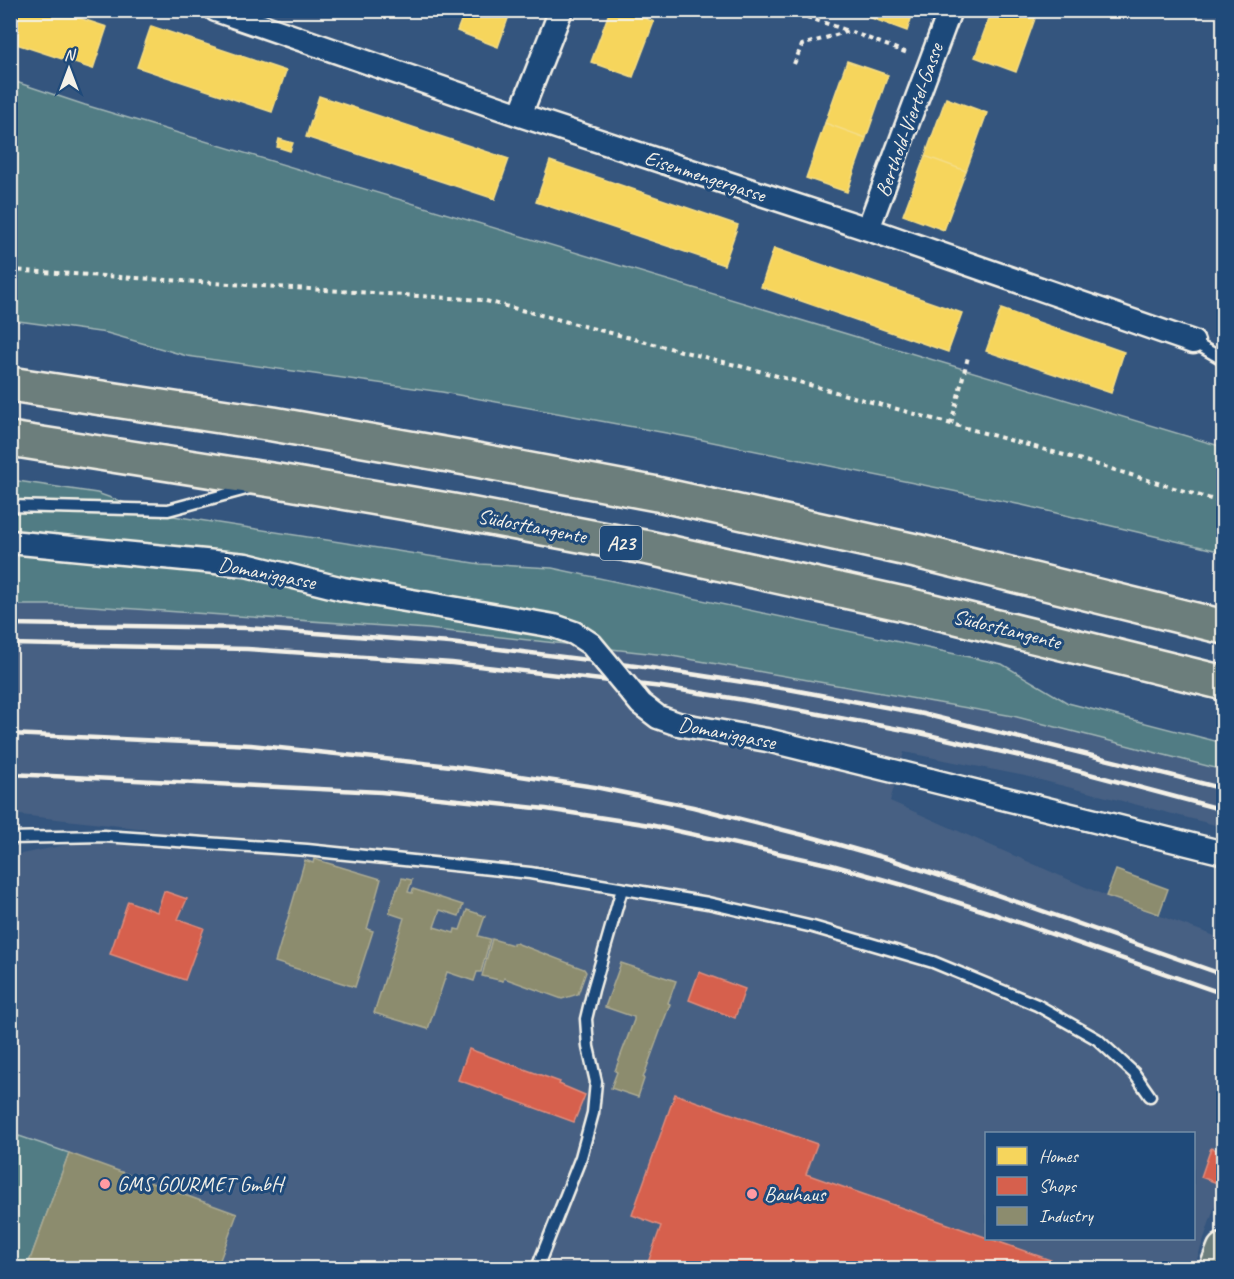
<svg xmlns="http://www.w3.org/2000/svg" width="1234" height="1279" viewBox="0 0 1234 1279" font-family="Caveat,sans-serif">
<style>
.built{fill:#476083;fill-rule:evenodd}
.green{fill:#517c84;stroke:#a2b6b6;stroke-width:1.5}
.homes{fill:#f6d55c;stroke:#f5dd86;stroke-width:1.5}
.shops{fill:#d6604d;stroke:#df8c7c;stroke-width:1.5}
.industry{fill:#8c8c6e;stroke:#abaa93;stroke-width:1.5}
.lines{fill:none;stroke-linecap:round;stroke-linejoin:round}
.lane-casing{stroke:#f4f1e8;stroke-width:15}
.street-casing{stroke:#f4f1e8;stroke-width:27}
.primary-casing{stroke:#f4f1e8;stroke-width:38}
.highway-casing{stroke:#f4f1e8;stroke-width:38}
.path{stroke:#f4f1e8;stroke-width:4;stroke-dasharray:4.5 4.5;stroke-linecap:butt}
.lane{stroke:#1f4a7a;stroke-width:10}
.street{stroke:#1f4a7a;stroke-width:22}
.primary{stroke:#6c7e7c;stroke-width:33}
.highway{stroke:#6c7e7c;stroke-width:33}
.rail{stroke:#f4f1e8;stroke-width:4.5}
.street-bridge-casing{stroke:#f4f1e8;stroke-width:27;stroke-linecap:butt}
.street-bridge{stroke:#1f4a7a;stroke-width:22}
.poi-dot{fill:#ff9aa2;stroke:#1f4a7a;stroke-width:2}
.labels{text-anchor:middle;stroke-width:6;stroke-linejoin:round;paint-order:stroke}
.shield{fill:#1f4a7a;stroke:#b4bfc7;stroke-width:1.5}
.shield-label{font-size:20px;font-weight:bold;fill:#f4f1e8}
.street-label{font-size:21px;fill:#f4f1e8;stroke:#1f4a7a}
.poi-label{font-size:21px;fill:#f4f1e8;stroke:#1f4a7a;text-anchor:start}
</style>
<rect width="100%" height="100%" fill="#34557e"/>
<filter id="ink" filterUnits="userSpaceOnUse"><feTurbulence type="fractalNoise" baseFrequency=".0167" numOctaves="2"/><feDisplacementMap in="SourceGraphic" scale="12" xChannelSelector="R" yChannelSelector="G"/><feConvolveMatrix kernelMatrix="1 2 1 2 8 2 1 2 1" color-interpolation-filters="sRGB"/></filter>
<g filter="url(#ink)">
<path class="built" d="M11,605H77L428,629L666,655L1013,716L1223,770V827L1025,776L904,752L890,801L1106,896L1223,939V1182L1194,1268H11V856L147,829L11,814ZM986,1134H1194V1238H986Z"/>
<path class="green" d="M10,80L85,105L1223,447V552L1022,505L688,437L442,392L187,356L107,333L11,320Z
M11,480L97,493L154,513L480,564L552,568L1002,664L1068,703L1223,743V770L1013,716L666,655L428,629L77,605H11Z
M19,1136L69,1153L27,1268H11V1157Z"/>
<path class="homes" d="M10,10H55L107,27L93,69L10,42Z
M465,10H511L498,47L457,31Z
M610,10H650L647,19L654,22L633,77L591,62Z
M868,10H914L907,31L866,16Z
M992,10H1031L1037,13L1016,72L975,57Z
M151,26L286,71L272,112L137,67Z
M847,61L888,75L866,138L825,123Z
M319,96L509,159L495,199L306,137Z
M946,98L987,113L966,171L925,156Z
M825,123L866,138L847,192L806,178Z
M279,139L293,143L290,151L277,147Z
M925,156L966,171L944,230L903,215Z
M550,161L738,225L724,265L536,202Z
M774,248L962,313L948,352L761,287Z
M1001,309L1124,352L1111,393L986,351Z"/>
<path class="shops" d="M164,891L187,899L178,919L204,928L185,980L110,954L128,901L157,912Z
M699,972L745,989L735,1018L689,1000Z
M469,1049L560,1082L559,1084L585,1095L574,1122L458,1080Z
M675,1094L817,1144L806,1174L1073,1268H646L661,1226L632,1215Z
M1211,1148L1224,1152V1174L1220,1184L1201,1177Z"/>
<path class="industry" d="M314,859L381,879L367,929L373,931L355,987L275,962L305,860L313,863Z
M1116,870L1168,889L1159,914L1106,896Z
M402,878L412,880L408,892L412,893L413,889L463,905L459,916L440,910L434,927L454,933L455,929L460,930L467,910L485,916L478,936L490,939L481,972H477L474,981L447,972L428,1029L374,1013L404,918L389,913L397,889H398Z
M492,939L513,945V943H516L584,969L586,972L578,994L562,999L504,978L503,981L482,976Z
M621,963L676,981L668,1003L670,1004L643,1078L644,1079L638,1097L611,1088L617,1072L615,1071L634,1020V1017L605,1007Z
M69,1153L237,1214L217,1268H27Z"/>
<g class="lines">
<defs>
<path id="lane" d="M1193,342L1224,360
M10,506L168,510L250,488
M10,838L104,836L307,850L530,873L708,903L813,927L933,962L1037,1005L1097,1039L1134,1073L1150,1096
M537,1268L581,1157L593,1113L596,1082L588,1047L586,1019L593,990L622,889"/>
<path id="street" d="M216,10L520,115L868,229L1193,342
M520,115L561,10
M868,229L950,10
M10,542L246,565L343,589
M930,780L1224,853"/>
<path id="primary" d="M1217,1268L1224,1250"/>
<path id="highway" d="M10,384L273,424L466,458L657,494L916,551L1224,627
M10,439L278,481L453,511L649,548L904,604L1224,683"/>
</defs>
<use href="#lane" class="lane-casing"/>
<use href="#street" class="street-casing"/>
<use href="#primary" class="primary-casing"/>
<use href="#highway" class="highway-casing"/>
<path class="path" d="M807,17L849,31
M794,64L802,45L849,31L910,54
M10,270L482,300L759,371L1075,458L1224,503
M951,424L968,357"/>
<use href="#lane" class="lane"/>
<use href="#street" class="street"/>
<use href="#primary" class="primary"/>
<use href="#highway" class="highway"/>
<path class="rail" d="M10,624L247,628L450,643L652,668L788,689L923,714L1170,775L1224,789
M10,644L247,649L452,663L662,687L744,700L920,733L1037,760L1224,810
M10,734L251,745L451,766L595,787L693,807L815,838L889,859L983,890L1224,975
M10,774L381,792L546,809L650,825L832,865L903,885L997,915L1224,994"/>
<defs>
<path id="street-bridge" d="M343,589L554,626L574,633L591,644L641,704L658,717L678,724L767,740L930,780"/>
</defs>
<use href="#street-bridge" class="street-bridge-casing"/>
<use href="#street-bridge" class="street-bridge"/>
</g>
</g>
<g class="poi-dot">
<circle cx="105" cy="1184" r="6"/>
<circle cx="752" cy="1194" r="6"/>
</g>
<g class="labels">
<rect class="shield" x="600" y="526" width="42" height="34" rx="4.5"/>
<g class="shield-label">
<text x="621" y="550">A23</text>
</g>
<g class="street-label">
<text transform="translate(909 120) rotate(-70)" y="7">Berthold-Viertel-Gasse</text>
<text transform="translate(705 176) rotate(18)" y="7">Eisenmengergasse</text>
<text transform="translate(532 526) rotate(11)" y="7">Südosttangente</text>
<text transform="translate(267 573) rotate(11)" y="7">Domaniggasse</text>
<text transform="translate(1007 629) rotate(14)" y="7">Südosttangente</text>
<text transform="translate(727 733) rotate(11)" y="7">Domaniggasse</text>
</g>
<g class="poi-label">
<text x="117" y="1191">GMS GOURMET GmbH</text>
<text x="764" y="1201">Bauhaus</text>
</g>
</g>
<rect width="1234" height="1279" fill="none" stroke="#1f4a7a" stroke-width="36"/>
<rect x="18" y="18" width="1198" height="1243" fill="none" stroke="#f4f1e8" stroke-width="2" filter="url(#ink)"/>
<rect x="985" y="1132" width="210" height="108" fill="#1f4a7a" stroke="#748da6" stroke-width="1.5"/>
<rect x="997" y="1147" width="30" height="18" fill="#f6d55c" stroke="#748da6" stroke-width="1.5"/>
<text x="1039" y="1162" font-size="18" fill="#f4f1e8">Homes</text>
<rect x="997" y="1177" width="30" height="18" fill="#d6604d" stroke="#748da6" stroke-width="1.5"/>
<text x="1039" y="1192" font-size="18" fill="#f4f1e8">Shops</text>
<rect x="997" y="1207" width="30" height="18" fill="#8c8c6e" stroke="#748da6" stroke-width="1.5"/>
<text x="1039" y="1222" font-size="18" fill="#f4f1e8">Industry</text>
<g transform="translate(69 69)" stroke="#1f4a7a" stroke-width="4.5" paint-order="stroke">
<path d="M0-4.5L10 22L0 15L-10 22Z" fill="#f4f1e8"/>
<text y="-9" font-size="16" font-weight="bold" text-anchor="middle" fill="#f4f1e8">N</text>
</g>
</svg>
